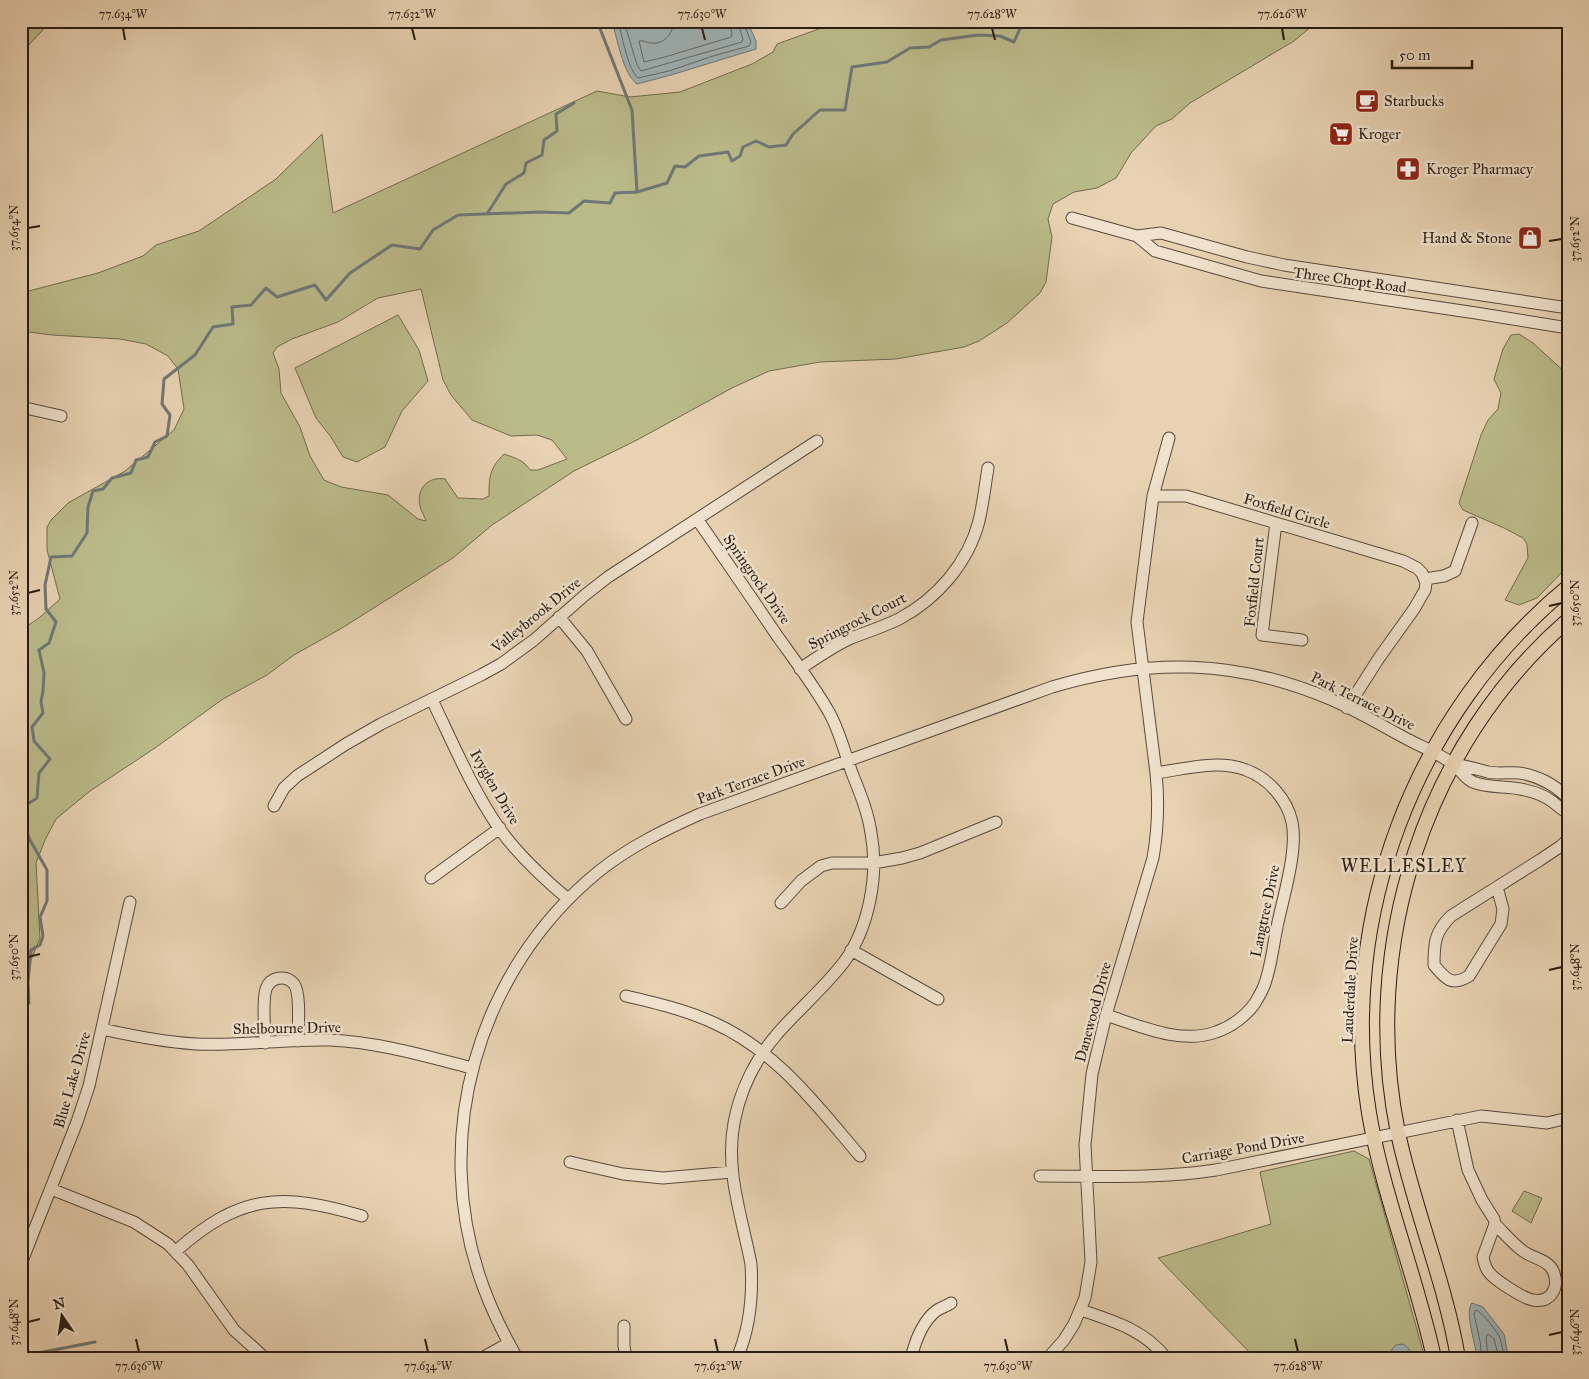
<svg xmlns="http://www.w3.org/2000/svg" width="1589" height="1379" viewBox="0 0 1589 1379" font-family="'IM FELL Great Primer',serif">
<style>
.green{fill:#baba89;stroke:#716b4e;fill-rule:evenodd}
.water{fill:#9eb4b9;stroke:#6f7777}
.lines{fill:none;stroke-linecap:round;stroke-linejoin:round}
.shore{stroke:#636866;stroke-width:1}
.stream{stroke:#6f7777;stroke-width:3}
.minor-casing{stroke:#584a3b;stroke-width:13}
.major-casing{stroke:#281c13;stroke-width:16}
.minor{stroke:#f0e2cd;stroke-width:11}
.major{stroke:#e8d2b2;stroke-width:14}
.ticks{fill:none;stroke:#281c13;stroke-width:2}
.labels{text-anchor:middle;stroke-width:5;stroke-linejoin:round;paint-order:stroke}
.poi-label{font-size:15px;fill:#281c13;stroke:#f0e2cd;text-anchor:start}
.street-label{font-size:15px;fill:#281c13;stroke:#f0e2cd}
.quarter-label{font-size:18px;letter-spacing:1px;fill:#281c13;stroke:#f0e2cd}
.neatline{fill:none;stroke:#281c13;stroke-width:2}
.ticks-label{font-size:12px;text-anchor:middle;fill:#281c13}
</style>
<rect width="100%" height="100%" fill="#e8d2b2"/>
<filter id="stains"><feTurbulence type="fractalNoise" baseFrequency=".004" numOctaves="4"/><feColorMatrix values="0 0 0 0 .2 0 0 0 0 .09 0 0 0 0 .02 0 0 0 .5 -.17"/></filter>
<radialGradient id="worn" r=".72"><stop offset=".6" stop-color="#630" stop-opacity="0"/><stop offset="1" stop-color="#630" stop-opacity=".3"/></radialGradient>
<path class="green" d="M21,21H51L27,47L21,51Z
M841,21H1318L1294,41L1190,103L1172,119L1156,126L1131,153L1116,178L1097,188L1074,192L1053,204L1048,219L1052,237L1046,282L1040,293L1007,323L979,341L964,347L896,359L820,362L769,371L732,388L637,440L574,471L492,525L453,558L342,628L294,655L267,675L223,699L155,748L90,791L56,819L45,840L36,863L40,938L21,984V630L39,618L60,599L47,550V527L51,520L68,503L125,471L174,430L184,409L178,369L168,356L146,344L120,339L52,335L21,331V293L98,273L143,256L156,245L199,231L276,179L322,134L333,213L597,91L630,97L680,92L752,64L773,52L777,44ZM421,289L443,380L451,395L472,420L511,436L537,435L552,440L567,459L538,470H530C524,460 515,458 504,454C490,468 489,476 489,496L483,499L458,498L445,479C428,476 416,489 420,506C421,511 425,517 426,521L418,519L388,495L341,487L324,480L310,456L300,427L281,393L279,369L273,353L277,347L292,339L338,322L378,298Z
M398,315L419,350L428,381L402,411L385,447L357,462L343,457L331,437L316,418L295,368Z
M1519,334L1533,343L1568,375V566L1537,598L1519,605L1505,600L1528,558L1527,544L1523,538L1504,528L1463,510L1459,503L1481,435L1488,420L1498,409L1501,393L1494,379L1503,349L1511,335Z
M1354,1151L1369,1159L1425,1358H1255L1158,1258L1271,1224L1260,1172Z
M1524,1191L1542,1198L1531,1223L1512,1211Z"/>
<path class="water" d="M612,21H647L653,25L658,21H747L756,41V49L671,75L637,84C623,74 617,38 612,21Z
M1472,1303L1483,1307L1504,1334L1507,1350L1512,1358H1477C1476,1345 1464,1311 1472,1303Z
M1403,1344C1409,1348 1411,1351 1411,1358H1391L1392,1349L1396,1345Z"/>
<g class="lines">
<path class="shore" d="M618,21C622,35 628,70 638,78L669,71L713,56L749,46L751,42L743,21
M624,21L637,65L641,71L742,42L743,39L737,21
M674,21C673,34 664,45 650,43C645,42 643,40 639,41L644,62L665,57L731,37L732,34L729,21
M1482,1358L1480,1341L1474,1314L1476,1310C1482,1312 1498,1332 1500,1338C1502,1345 1502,1351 1507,1358
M1488,1358L1486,1337L1488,1334L1494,1339L1499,1358"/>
<path class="stream" d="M597,21L632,110L637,192
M1039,21H1041
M487,214L506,184L524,173L526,163L542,155L544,140L557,131L556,114L574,103
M21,808L37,798L39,773L50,759L34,741L32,727L43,713L41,702L43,691L44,673L39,650L49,643L56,622L46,609L45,585L51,557L72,556L87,533L88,507L93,491L103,489L112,478L131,473L136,460L148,457L155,442L167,436L170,415L162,404L164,379L195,355L213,327L233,324L232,307L251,305L266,288L277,297L315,285L326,300L350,273L392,245L420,249L433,230L458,215L539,212L569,213L584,201L610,203L615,193L637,192L667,183L675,166L685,167L699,156L728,152L732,161L740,156L743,147L756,141L769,147L786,145L793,134L820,110H845L852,67L887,62L910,48L929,47L941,40L978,35L1000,36L1014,42L1022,24L1028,21
M21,819L30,840L47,870V901L40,917L43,936L40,945L31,950L28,982L29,1003L22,1008L21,1018
M21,1352L38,1353L95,1342"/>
<defs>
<path id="minor" d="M1072,218L1137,236L1161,233L1247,257L1284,265L1568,308
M1137,236L1155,251L1261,281L1476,313L1568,328
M21,407L61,416
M1153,496H1186L1403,561L1417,568L1422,573L1426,583L1425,590L1414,609L1379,658L1347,708
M697,519C724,558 751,597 778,637C796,662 815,687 830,714C840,733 845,753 852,773C860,793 868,812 871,833C879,875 869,928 844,962C824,988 799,1009 778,1033C756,1058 740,1090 734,1123C725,1171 742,1217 751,1264C753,1296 750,1328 737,1358
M1276,523L1262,635L1302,640
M1425,579L1444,576L1455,571L1472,523
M559,617L587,651L626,719
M800,669C816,658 832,647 849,639C866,632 883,627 899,619C937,599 968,563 979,521C983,504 985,486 988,468
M432,700C453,743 472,789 499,828C518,855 543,878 568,899
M1454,764C1466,766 1477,769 1488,772C1498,774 1509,772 1519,773C1537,775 1555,785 1568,798
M274,806L284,788L297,776L346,744L381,724L481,675L501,664L534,640L585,595L608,577L817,441
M431,878L500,828
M1497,887L1503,909L1501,924L1469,976C1451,987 1445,978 1434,965C1434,942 1435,932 1451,916L1540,860L1561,846L1568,839
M781,903L801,881L821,866L832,863H873L902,858L920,853L996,822
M851,950L938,999
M626,996C656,1003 686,1010 714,1023C777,1051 817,1106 860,1156
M1106,1015C1140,1026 1181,1045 1216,1032C1231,1027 1246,1016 1255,1003C1258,998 1262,991 1264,986C1271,968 1273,946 1277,927C1283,897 1298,851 1292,822C1287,799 1268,778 1246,770C1218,759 1185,769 1156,773
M102,1029C133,1036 164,1042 196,1044C241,1046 285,1039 330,1040C378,1042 425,1056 472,1068
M265,1043C265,1029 262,1001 266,989C270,977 286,974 294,984C301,993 298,1028 298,1041
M1457,1120L1468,1170L1482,1200L1494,1219L1495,1224C1504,1233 1513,1244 1523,1251C1533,1259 1549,1259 1554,1273C1559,1288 1551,1303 1533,1300C1524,1299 1493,1279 1488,1271C1485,1267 1484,1262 1483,1257L1495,1224
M570,1162L623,1174L663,1178L732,1172
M1040,1176C1098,1176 1158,1179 1216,1170L1481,1116L1547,1123L1568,1118
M51,1189L134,1222L168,1244L188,1265L234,1330L265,1358
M176,1251C240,1194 282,1192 362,1216
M22,1261L77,1122L89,1086L130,902
M1081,1310C1113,1321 1145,1330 1166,1358
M624,1326V1346L626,1358
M482,1358L509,1343
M517,1358C504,1335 492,1311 483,1286C429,1139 477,971 598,872C629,847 664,830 700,814L1052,687C1148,658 1236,659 1330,699C1356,710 1381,725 1407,739C1422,747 1440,754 1453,764C1460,769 1465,779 1473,782C1489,789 1508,785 1525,790C1535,792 1545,796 1553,802C1558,806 1562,810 1568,813
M911,1358C915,1342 923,1321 936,1311C940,1308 947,1306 951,1303
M1048,1358L1064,1340L1074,1324L1085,1298L1091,1262L1085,1145L1092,1074L1106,1015L1153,858C1158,829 1159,802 1156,773L1137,622L1153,496L1169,438"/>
<path id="major" d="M1434,1358C1416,1275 1383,1196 1369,1113C1337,917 1415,713 1568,587
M1458,1358C1445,1281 1414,1209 1398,1133C1360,947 1424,745 1568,620"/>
</defs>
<use href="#minor" class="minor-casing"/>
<use href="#major" class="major-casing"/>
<use href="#minor" class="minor"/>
<use href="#major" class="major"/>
</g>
<path class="ticks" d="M123,28L125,40M412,28L415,40M702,28L705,40M992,28L995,40M1282,28L1284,40M28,228L40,226M1549,241L1562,239M28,593L40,590M1549,606L1562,603M28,957L40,954M1549,970L1562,967M28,1322L40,1319M1549,1335L1562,1332M136,1339L139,1352M425,1339L428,1352M715,1339L718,1352M1005,1339L1008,1352M1295,1339L1298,1352"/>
<defs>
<symbol id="cafe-square" viewBox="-11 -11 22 22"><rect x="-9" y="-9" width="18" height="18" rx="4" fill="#8f2418" stroke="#f0e2cd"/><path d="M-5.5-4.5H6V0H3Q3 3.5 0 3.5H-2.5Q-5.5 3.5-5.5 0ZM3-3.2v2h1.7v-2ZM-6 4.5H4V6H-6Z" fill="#fff"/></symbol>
<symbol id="supermarket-square" viewBox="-11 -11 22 22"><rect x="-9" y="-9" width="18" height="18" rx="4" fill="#8f2418" stroke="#f0e2cd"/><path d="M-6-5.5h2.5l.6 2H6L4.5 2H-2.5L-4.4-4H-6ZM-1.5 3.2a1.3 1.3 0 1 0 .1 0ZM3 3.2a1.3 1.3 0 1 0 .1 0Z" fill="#fff"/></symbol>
<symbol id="pharmacy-square" viewBox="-11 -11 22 22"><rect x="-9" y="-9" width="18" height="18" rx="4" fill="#8f2418" stroke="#f0e2cd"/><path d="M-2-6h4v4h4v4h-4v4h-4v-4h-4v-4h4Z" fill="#fff"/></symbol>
<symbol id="shop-square" viewBox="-11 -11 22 22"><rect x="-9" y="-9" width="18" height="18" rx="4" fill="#8f2418" stroke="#f0e2cd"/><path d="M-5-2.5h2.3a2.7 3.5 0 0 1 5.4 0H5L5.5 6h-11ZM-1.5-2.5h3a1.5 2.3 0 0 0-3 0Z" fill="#fff"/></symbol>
</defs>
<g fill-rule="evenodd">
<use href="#cafe-square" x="1353" y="87" width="28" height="28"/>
<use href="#supermarket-square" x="1327" y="120" width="28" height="28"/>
<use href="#pharmacy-square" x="1394" y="155" width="28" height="28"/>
<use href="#shop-square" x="1516" y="224" width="28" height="28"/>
</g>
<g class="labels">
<g class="poi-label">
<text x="1384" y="106">Starbucks</text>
<text x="1358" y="139">Kroger</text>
<text x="1426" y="174">Kroger Pharmacy</text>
<text x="1512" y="243" text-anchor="end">Hand &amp; Stone</text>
</g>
<g class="street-label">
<text transform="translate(1350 280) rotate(8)" y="5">Three Chopt Road</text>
<text transform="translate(1287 511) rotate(17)" y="5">Foxfield Circle</text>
<text transform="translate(757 579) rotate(55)" y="5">Springrock Drive</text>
<text transform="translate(1254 582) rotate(-84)" y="5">Foxfield Court</text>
<text transform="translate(536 615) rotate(-39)" y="5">Valleybrook Drive</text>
<text transform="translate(857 621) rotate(-27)" y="5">Springrock Court</text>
<text transform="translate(1363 701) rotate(26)" y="5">Park Terrace Drive</text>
<text transform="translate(751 780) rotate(-20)" y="5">Park Terrace Drive</text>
<text transform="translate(495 787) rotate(60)" y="5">Ivyglen Drive</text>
<text transform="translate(1265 911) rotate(-78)" y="5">Langtree Drive</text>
<text transform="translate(1350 990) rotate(-87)" y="5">Lauderdale Drive</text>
<text transform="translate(1093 1012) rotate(-75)" y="5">Danewood Drive</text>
<text transform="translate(287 1028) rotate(-1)" y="5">Shelbourne Drive</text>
<text transform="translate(72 1080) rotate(-74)" y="5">Blue Lake Drive</text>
<text transform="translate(1243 1148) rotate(-10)" y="5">Carriage Pond Drive</text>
</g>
<g class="quarter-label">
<text x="1404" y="872">WELLESLEY</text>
</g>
</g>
<rect width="1589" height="1379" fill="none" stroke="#e8d2b2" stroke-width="55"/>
<g transform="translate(62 1316) rotate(347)" stroke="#f0e2cd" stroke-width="4" paint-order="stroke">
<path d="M0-4L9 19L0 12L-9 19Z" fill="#281c13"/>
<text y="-8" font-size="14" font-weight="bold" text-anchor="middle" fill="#281c13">N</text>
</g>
<path d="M1392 60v8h80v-8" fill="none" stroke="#281c13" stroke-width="2.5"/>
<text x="1399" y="60" font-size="15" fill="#281c13" stroke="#f0e2cd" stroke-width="4" paint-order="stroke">50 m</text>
<rect x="28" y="28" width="1534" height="1324" class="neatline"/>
<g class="ticks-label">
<text x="123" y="18">77.634°W</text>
<text x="412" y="18">77.632°W</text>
<text x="702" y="18">77.630°W</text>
<text x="992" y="18">77.628°W</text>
<text x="1282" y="18">77.626°W</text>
<text transform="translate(14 228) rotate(-90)" y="4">37.654°N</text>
<text transform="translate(1575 239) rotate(-90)" y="4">37.652°N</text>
<text transform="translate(14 593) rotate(-90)" y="4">37.652°N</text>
<text transform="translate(1575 603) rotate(-90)" y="4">37.650°N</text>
<text transform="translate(14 957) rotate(-90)" y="4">37.650°N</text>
<text transform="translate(1575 967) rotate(-90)" y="4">37.648°N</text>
<text transform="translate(14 1322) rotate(-90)" y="4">37.648°N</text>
<text transform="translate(1575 1332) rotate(-90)" y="4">37.646°N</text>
<text x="139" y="1370">77.636°W</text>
<text x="428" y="1370">77.634°W</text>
<text x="718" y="1370">77.632°W</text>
<text x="1008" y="1370">77.630°W</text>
<text x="1298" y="1370">77.628°W</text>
</g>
<rect width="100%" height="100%" filter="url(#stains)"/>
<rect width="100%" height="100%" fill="url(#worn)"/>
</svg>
